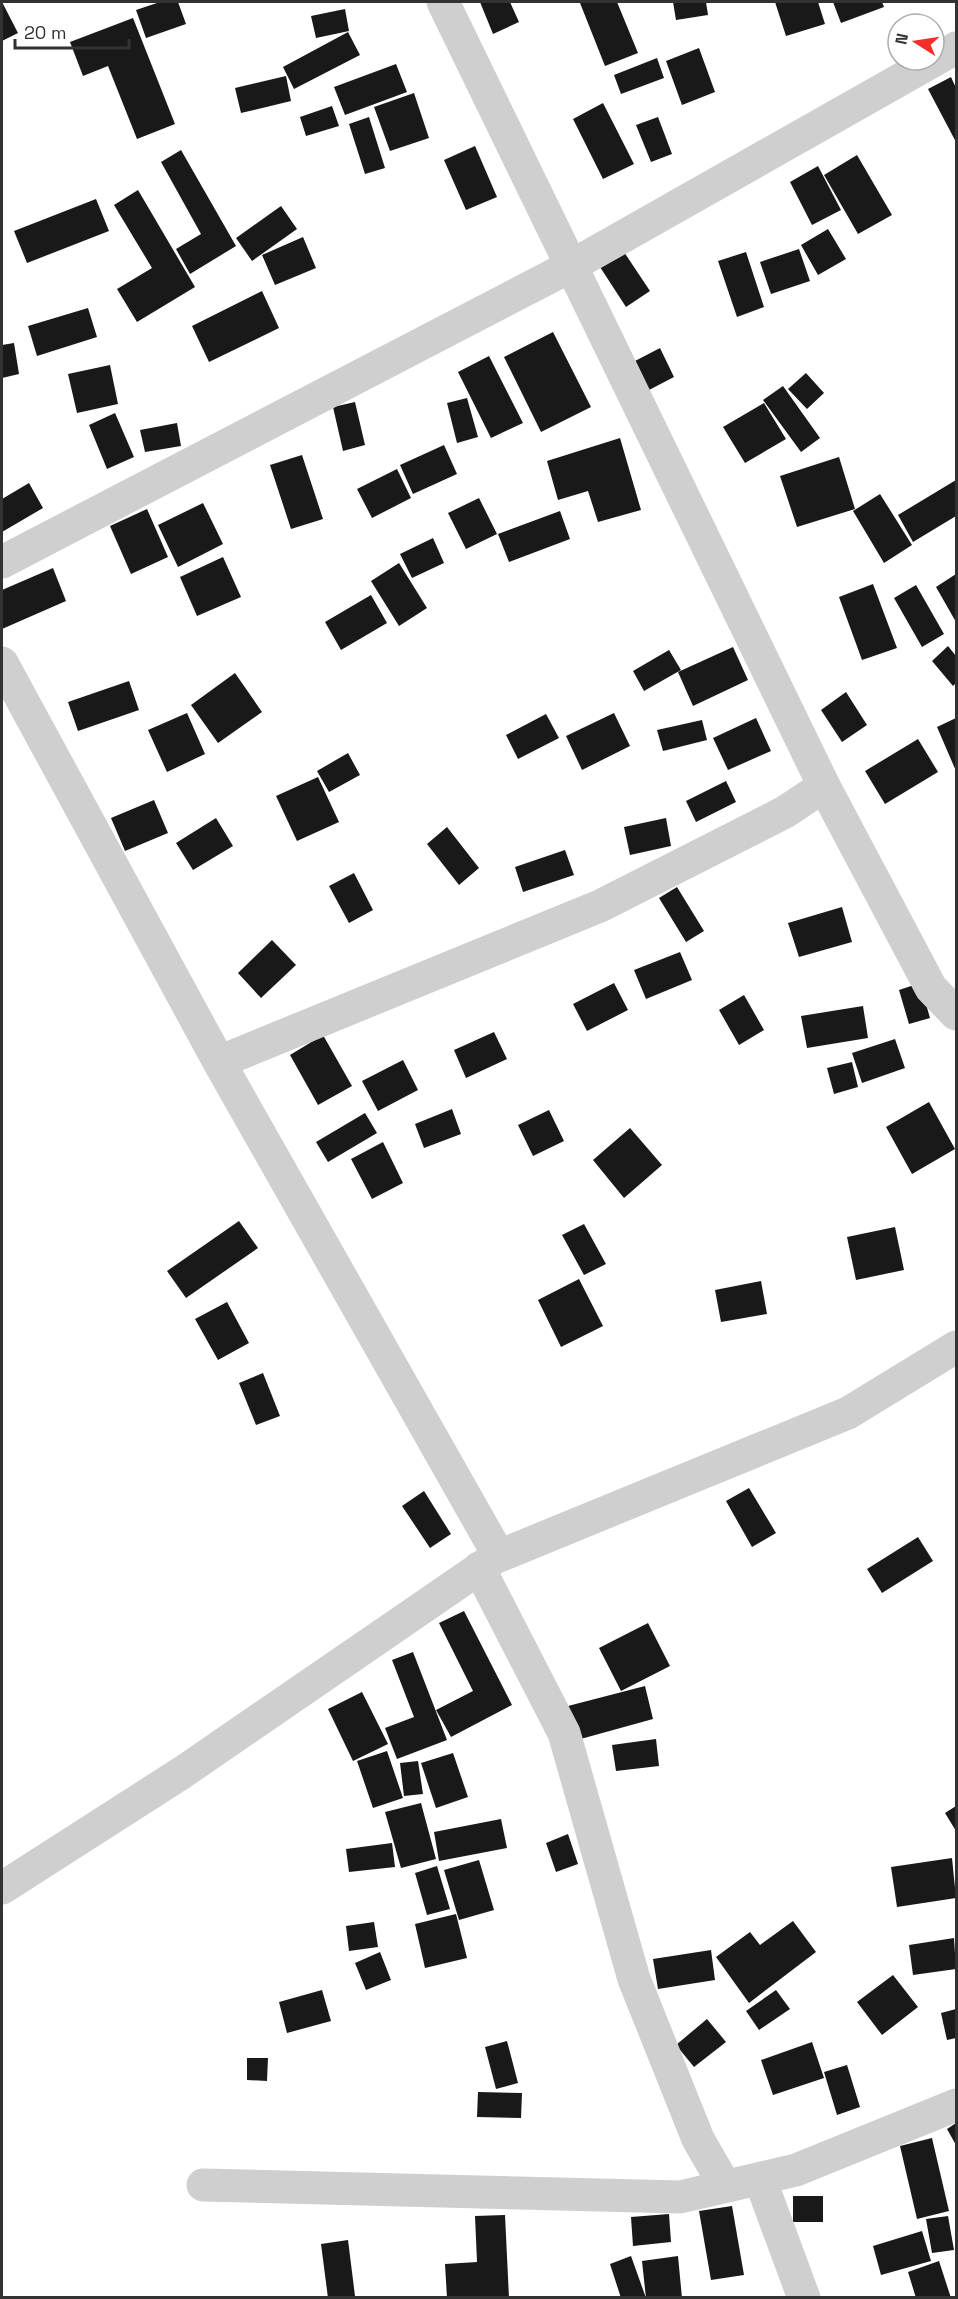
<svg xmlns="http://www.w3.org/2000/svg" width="958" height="2299" viewBox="0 0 958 2299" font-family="'Space Grotesk',sans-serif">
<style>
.building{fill:#191919}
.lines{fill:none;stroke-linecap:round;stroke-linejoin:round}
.minor{stroke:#cfcfcf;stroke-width:33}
</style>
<rect width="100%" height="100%" fill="#fff"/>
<path class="building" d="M2,2L18,33L2,41Z
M160,2H178L186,24L146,38L136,10Z
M480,2H510L519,22L493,34Z
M584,2H617L638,53L605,66L580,3Z
M673,2H706L708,15L676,20Z
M775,2H818L825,24L786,36Z
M833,2H882L884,7L841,23Z
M345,9L349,31L316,38L311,16Z
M133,18L175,124L137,139L108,66L83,76L70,42Z
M348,32L360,55L294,89L283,67Z
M699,48L715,92L682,105L666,61Z
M657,58L664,78L621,94L614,75Z
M396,64L407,92L345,115L334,87Z
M286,76L291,101L241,113L235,88Z
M951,77L956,88V142L928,89Z
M414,93L429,138L390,151L374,107Z
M603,103L634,164L603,179L573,119Z
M332,106L339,126L306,136L300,117Z
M369,117L385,168L365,174L349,124Z
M658,117L672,154L651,162L636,125Z
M475,146L497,197L466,210L444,160Z
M181,150L236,246L190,274L176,249L201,234L161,162Z
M857,155L892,215L858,234L824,175Z
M818,166L841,210L812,225L790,182Z
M138,190L195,287L137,322L117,289L152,268L114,205Z
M96,199L109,231L27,263L14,231Z
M281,206L297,229L252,261L236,238Z
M828,229L846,259L818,275L801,245Z
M303,237L316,268L275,285L262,255Z
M799,249L810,281L771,294L760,262Z
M624,252L650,291L626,307L600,267Z
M746,252L764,307L737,317L718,261Z
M262,291L279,328L209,362L192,326Z
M88,308L97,337L37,356L28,326Z
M553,332L591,407L541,432L504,357Z
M14,343L19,374L2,378V345Z
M660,348L674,377L649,390L635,361Z
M489,356L523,423L491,438L458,372Z
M110,365L118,404L77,413L68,374Z
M806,373L824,393L807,409L788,389Z
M783,386L820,438L801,452L763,400Z
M467,398L478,437L457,443L447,403Z
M355,402L365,445L343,451L333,407Z
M764,403L786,439L745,463L723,427Z
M115,413L134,457L107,469L89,425Z
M177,423L181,446L145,452L140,430Z
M620,438L641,510L598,522L588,491L558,500L547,461Z
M444,445L457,474L413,494L400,465Z
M302,455L323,519L291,529L270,465Z
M839,457L855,509L797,527L780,476Z
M397,469L411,498L372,518L357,489Z
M956,480V516L913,542L898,515Z
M29,483L43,508L2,532V499Z
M880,494L912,545L884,563L853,511Z
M479,498L497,534L466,549L448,513Z
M203,503L223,544L178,567L158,525Z
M147,509L168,557L131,574L110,526Z
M560,511L570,539L509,562L498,534Z
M433,538L444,563L412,578L400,554Z
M223,557L241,597L197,616L180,577Z
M399,563L427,608L399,626L371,581Z
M53,568L66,601L2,629V590Z
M956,574V622L936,587Z
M873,584L897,648L862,660L839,597Z
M916,585L944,634L922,647L894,598Z
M371,595L387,623L341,650L325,622Z
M948,646L956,656V683L953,686L932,661Z
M733,647L748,680L693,706L678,672Z
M669,650L681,670L644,691L633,671Z
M235,673L262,712L218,743L191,705Z
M129,681L139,710L78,731L68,702Z
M846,692L867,725L842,742L821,710Z
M187,713L205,754L167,772L148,730Z
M614,713L630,746L582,770L566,736Z
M546,714L559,738L518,759L506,735Z
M756,718L771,751L728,770L713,738Z
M956,718V771L937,727Z
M702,720L707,740L663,751L657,730Z
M918,739L938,772L885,804L865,771Z
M348,753L360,775L329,792L317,771Z
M318,777L339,822L297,841L276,796Z
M726,781L736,802L696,822L686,801Z
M154,800L168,833L125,851L111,818Z
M216,818L233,846L193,870L176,843Z
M666,818L671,846L630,855L624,827Z
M447,827L479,868L459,885L427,844Z
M565,850L574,875L523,892L515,867Z
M354,873L373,910L349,923L329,886Z
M677,887L704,931L686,942L659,898Z
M842,907L852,942L799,957L788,923Z
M272,940L296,965L261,998L238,973Z
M680,952L692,980L646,999L634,970Z
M614,983L628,1010L587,1031L573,1004Z
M920,983L930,1018L909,1024L899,990Z
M744,995L764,1030L739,1045L719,1010Z
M863,1006L868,1038L807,1048L801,1016Z
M494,1032L507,1059L466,1078L454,1050Z
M323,1035L352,1086L318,1105L290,1055Z
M895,1039L905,1068L862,1083L852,1053Z
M403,1060L418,1090L378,1111L362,1081Z
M852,1062L858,1087L834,1094L827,1068Z
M929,1102L955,1149L912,1174L886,1127Z
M452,1109L461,1134L424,1148L415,1124Z
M549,1110L564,1141L533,1156L518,1125Z
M365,1113L377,1133L328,1162L316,1142Z
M630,1128L662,1165L624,1198L593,1160Z
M383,1142L403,1183L372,1199L351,1159Z
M239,1221L258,1248L186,1298L167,1271Z
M584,1224L606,1264L584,1275L562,1235Z
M895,1227L904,1270L856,1280L847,1237Z
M579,1279L603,1326L561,1347L538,1300Z
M761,1281L767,1314L721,1322L715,1290Z
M227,1302L249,1343L218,1360L195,1319Z
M263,1373L280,1416L256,1425L239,1383Z
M749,1488L776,1533L752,1547L726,1501Z
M424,1491L451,1534L430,1548L402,1506Z
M918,1537L933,1561L882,1593L867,1569Z
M464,1611L512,1705L451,1737L436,1710L473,1691L439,1623Z
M648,1623L670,1666L621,1691L599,1648Z
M413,1652L447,1740L397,1759L385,1728L414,1717L392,1660Z
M645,1686L653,1719L577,1740L568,1706Z
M362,1692L388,1744L353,1761L328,1709Z
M656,1739L659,1766L616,1771L612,1745Z
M387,1751L403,1798L373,1808L357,1761Z
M453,1753L468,1797L436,1808L421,1763Z
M418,1761L423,1794L404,1796L400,1763Z
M421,1803L436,1859L401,1868L385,1812Z
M956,1806V1831L945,1813Z
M501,1819L507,1848L439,1861L434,1832Z
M568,1834L578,1864L556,1872L546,1843Z
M392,1843L395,1867L349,1872L346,1849Z
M952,1858L956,1898L897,1907L891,1867Z
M479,1860L494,1910L459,1920L444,1870Z
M437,1866L450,1909L427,1915L415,1873Z
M456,1914L467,1958L425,1968L415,1924Z
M793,1921L816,1952L749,2003L716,1957L750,1932L760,1945Z
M374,1922L378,1947L349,1951L346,1926Z
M954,1938L956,1969L913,1975L909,1945Z
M711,1950L715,1980L658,1989L653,1959Z
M380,1952L391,1980L366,1990L355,1963Z
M893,1975L918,2007L882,2035L857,2002Z
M322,1990L331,2021L287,2033L279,2002Z
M776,1990L790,2009L759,2030L746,2011Z
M956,2009V2038L947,2040L941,2013Z
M707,2019L726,2042L694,2067L676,2045Z
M507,2041L518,2083L496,2089L485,2047Z
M812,2042L824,2078L773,2095L761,2060Z
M247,2058H268L267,2081L247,2080Z
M847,2065L860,2107L837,2115L824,2072Z
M478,2092L522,2093L521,2118L477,2117Z
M956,2123V2145L947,2129Z
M932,2138L949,2211L917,2219L900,2146Z
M793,2196H823V2222H793Z
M732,2206L744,2275L711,2280L699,2211Z
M669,2214L671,2242L633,2246L631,2217Z
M505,2215L509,2298H447L445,2264L477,2262L475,2216Z
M948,2216L954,2250L932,2253L926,2219Z
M922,2231L931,2261L881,2275L873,2246Z
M348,2240L355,2296L328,2298L321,2244Z
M631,2256L646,2298H621L610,2264Z
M678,2256L682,2298H646L642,2261Z
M939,2261L951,2298H916L908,2272Z"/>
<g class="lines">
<path class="minor" d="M443,2L824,786L931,988L956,1014
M2,562L571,266L956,48
M2,663L219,1062L499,1556L848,1413L956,1347
M219,1062L600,906L785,812L824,786
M479,1568L564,1733L634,1979L698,2139L725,2186
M2,1888L183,1772L496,1557
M760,2179L804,2298
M203,2185L680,2197L796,2170L956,2105"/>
</g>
<rect width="958" height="2299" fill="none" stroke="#323232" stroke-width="6"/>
<g transform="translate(916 42) rotate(282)"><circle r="28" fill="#ffffff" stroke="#adadad" stroke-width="1.5"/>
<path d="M0-4.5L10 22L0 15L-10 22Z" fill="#f42f29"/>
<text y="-9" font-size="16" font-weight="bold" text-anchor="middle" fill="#323232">N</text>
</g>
<path d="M15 39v9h114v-9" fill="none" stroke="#323232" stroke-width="3"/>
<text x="24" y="39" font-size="18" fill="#323232" stroke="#ffffff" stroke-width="4.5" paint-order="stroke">20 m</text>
</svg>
